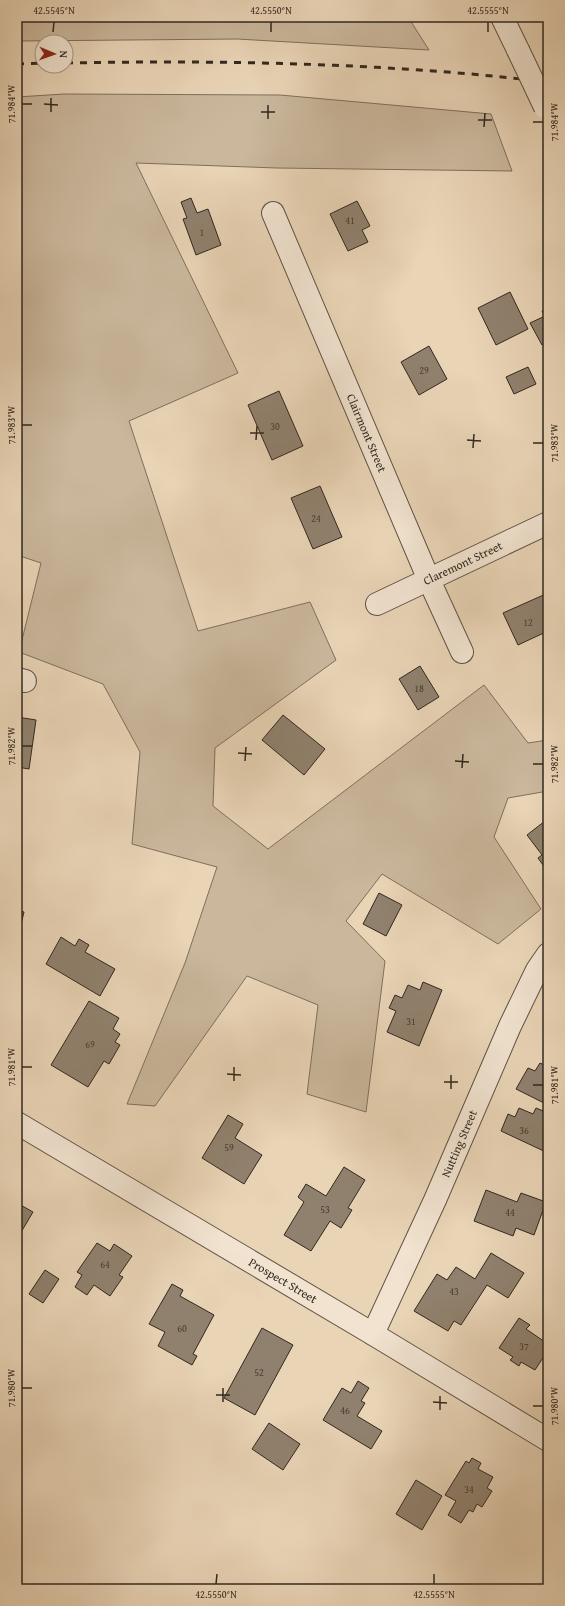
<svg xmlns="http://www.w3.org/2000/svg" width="565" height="1606" viewBox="0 0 565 1606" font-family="'Gentium Book Plus',serif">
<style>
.green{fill:#cab79c;stroke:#7d705e}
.building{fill:#90816e;stroke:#30281f}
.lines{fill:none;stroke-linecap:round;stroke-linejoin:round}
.minor-casing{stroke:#5e5345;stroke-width:24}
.tertiary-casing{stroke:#5e5345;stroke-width:24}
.minor{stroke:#f1e3d0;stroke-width:22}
.tertiary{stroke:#f1e3d0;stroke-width:22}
.rail{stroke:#30281f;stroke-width:3;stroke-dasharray:7 7;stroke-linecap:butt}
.tertiary-bridge-casing{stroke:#5e5345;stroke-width:24;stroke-linecap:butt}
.tertiary-bridge{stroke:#f1e3d0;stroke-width:22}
.ticks{fill:none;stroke:#30281f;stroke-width:1.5}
.labels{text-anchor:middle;stroke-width:3.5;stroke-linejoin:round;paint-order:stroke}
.number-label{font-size:10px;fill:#483e33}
.street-label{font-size:12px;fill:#30281f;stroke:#f1e3d0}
.neatline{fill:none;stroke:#30281f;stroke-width:1.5}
.ticks-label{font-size:10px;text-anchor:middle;fill:#30281f}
</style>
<rect width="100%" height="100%" fill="#e9d4b6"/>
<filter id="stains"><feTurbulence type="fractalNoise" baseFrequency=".005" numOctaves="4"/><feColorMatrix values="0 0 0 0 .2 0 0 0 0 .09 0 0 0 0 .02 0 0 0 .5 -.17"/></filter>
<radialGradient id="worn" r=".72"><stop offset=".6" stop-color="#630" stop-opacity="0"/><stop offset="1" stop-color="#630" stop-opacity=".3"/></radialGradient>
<path class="green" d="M17,17H408L429,50L237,39L17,41Z
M64,94L280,95L491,114L512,171L277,168L136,163L238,373L129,421L198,631L310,602L336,660L215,748L213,806L268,849L484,685L528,743L548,740V791L508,798L494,837L541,909L498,944L382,874L346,921L385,961L366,1112L307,1094L318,1005L247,976L155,1106L127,1104L185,963L217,867L132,844L140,752L103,684L19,652L41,563L17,555V97Z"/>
<path class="building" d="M191,198L197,213L208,209L221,245L196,255L183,219L187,218L181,202Z
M357,201L370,226L362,230L368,242L348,251L330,214Z
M510,292L528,329L496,345L478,308Z
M548,308V342L542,345L530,323L545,316L542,311Z
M429,346L447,379L419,395L401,362Z
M528,367L536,384L514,394L506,377Z
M279,391L303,446L272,460L248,405Z
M320,486L342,537L313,549L291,498Z
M548,593V631L518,645L503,613Z
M420,666L439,697L418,710L399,679Z
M283,715L325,749L304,775L262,740Z
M17,717L36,720L29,769L17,767Z
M545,821L548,825V872L538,858L542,855L527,835Z
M379,893L402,905L386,936L363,924Z
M17,910L24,912L17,941Z
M61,937L75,946L79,939L89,945L85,952L115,969L100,996L46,964Z
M423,982L442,990L419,1046L387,1032L396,1011L389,1008L395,995L402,998L408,985L420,990Z
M89,1001L119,1018L113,1029L120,1034L115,1042L120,1045L109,1064L104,1061L88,1087L51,1065Z
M540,1063L548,1067V1105L516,1089L528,1068L535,1071Z
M519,1108L533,1114L536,1108L548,1113L547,1120L548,1121L547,1132H548V1153L501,1131L508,1114L515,1117Z
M228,1115L243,1124L235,1138L262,1155L244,1184L202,1158Z
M344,1167L365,1180L348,1208L352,1210L341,1228L330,1221L311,1251L284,1235L304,1202L298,1197L306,1184L326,1196Z
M486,1190L517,1202L521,1193L546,1202L534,1235L516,1228L513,1236L474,1221Z
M17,1203L33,1212L17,1239Z
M97,1243L110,1251L114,1244L132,1256L119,1275L123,1277L110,1296L94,1285L87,1295L75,1287L82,1275L77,1272Z
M491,1253L524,1273L508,1298L487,1285L461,1325L454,1321L448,1331L414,1311L437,1274L447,1280L456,1267L475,1279Z
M45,1270L59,1279L43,1303L29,1294Z
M172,1284L183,1290L180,1296L214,1315L193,1354L197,1356L192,1365L158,1346L165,1332L149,1324Z
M519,1318L530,1325L526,1329L548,1344V1350L535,1370L521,1362L519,1366L510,1360L513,1357L499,1348Z
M262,1328L293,1345L255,1415L224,1398Z
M358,1381L369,1388L361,1401L365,1403L357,1416L382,1431L371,1449L323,1420L342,1388L351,1393Z
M269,1423L300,1444L283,1470L252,1449Z
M472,1458L481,1463L478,1469L493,1477L487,1488L492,1491L482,1507L477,1504L473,1512L469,1510L461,1523L448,1515L456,1501L445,1495L466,1461L469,1463Z
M416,1480L442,1496L422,1530L396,1514Z"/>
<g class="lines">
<defs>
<g id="minor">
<path id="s1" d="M273,213L429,580L462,652"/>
<path id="s2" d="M377,604L548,523"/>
<path d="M17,679L25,681"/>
<path id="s3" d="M17,1123L373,1334L548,1440"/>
<path id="s4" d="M373,1334L435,1200L510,1026L537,970L548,954"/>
</g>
<path id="tertiary" d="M502,17L518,50"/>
</defs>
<use href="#minor" class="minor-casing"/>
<use href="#tertiary" class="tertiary-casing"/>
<use href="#minor" class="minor"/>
<use href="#tertiary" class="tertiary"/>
<path class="rail" d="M66,63C227,60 388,63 548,82
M17,64L42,63"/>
<defs>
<path id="tertiary-bridge" d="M518,50L545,107"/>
</defs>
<use href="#tertiary-bridge" class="tertiary-bridge-casing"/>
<use href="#tertiary-bridge" class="tertiary-bridge"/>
</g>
<path class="ticks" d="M53,32L54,22M271,32V22M488,32V22M22,104H32M44,104L58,105M51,112V98M261,112H275M268,119V105M478,120H492M533,122H543M484,127L485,113M22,425H32M250,433H264M256,440L257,426M467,440L481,441M533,443H543M473,448L474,434M22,746H32M238,753L252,754M245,761L246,747M455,761L469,762M533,764H543M462,768L463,754M22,1067H32M227,1074L241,1075M234,1081V1067M444,1082H458M533,1085H543M451,1089V1075M22,1388H32M216,1395H230M223,1402V1388M433,1402L447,1403M533,1406H543M440,1410V1396M216,1584L217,1574M434,1584V1574"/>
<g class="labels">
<g class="number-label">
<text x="350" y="224">41</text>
<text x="202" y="236">1</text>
<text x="424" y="374">29</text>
<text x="275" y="430">30</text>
<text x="316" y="522">24</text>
<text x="528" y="626">12</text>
<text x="419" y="692">18</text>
<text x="411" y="1025">31</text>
<text x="90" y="1048">69</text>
<text x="524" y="1134">36</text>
<text x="229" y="1151">59</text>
<text x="325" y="1213">53</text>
<text x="510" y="1216">44</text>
<text x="105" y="1268">64</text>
<text x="454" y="1295">43</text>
<text x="182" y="1332">60</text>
<text x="524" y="1350">37</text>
<text x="259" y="1376">52</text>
<text x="345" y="1414">46</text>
<text x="469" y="1493">34</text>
</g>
<g class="street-label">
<text dy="4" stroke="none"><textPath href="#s1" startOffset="239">Clairmont Street</textPath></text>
<text dy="4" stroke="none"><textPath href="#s2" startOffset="95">Claremont Street</textPath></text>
<text dy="4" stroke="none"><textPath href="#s4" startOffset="209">Nutting Street</textPath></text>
<text dy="4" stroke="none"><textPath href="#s3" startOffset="309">Prospect Street</textPath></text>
</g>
</g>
<rect width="565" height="1606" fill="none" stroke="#e9d4b6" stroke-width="44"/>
<g transform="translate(54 54) rotate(92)"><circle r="19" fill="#f1e3d0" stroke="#a49889"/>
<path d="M0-3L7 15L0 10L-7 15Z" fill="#8f2418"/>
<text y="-6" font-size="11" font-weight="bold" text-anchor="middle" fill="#30281f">N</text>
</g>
<rect x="22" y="22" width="521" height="1562" class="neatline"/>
<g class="ticks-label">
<text x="54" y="14">42.5545°N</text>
<text x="271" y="14">42.5550°N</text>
<text x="488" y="14">42.5555°N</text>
<text transform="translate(11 104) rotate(-90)" y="4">71.984°W</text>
<text transform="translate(554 122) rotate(-90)" y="4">71.984°W</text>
<text transform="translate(11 425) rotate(-90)" y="4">71.983°W</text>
<text transform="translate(554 443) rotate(-90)" y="4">71.983°W</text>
<text transform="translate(11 746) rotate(-90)" y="4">71.982°W</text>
<text transform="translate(554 764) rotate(-90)" y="4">71.982°W</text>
<text transform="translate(11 1067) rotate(-90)" y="4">71.981°W</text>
<text transform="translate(554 1085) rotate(-90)" y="4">71.981°W</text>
<text transform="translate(11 1388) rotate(-90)" y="4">71.980°W</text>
<text transform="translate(554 1406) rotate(-90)" y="4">71.980°W</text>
<text x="216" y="1598">42.5550°N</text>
<text x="434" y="1598">42.5555°N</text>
</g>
<rect width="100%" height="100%" filter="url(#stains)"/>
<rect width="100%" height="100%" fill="url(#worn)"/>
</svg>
